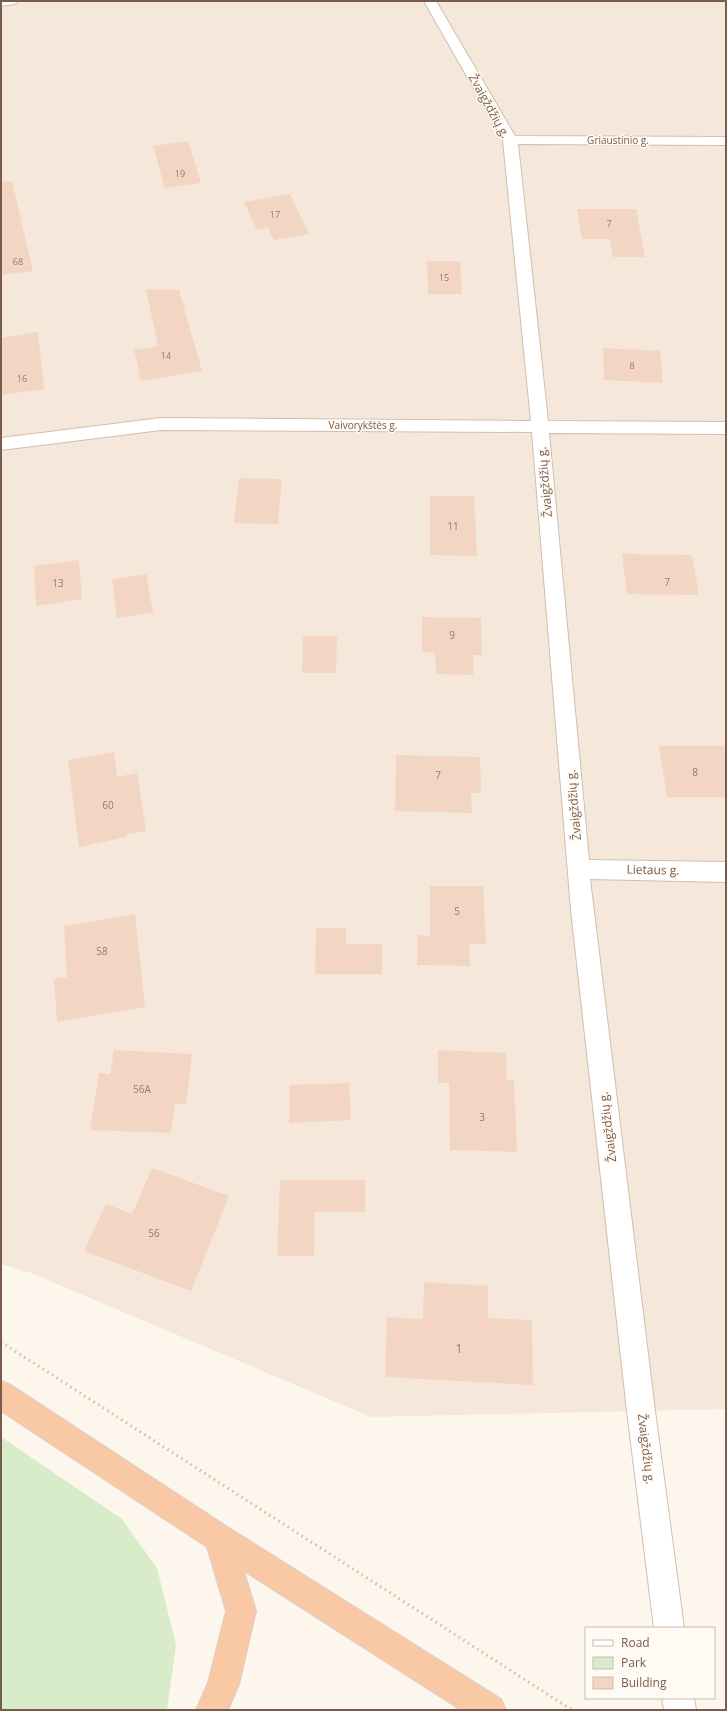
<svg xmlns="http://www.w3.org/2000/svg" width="727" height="1711" viewBox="0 0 727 1711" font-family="'Open Sans',sans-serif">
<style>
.residential{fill:#f5e8da}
.green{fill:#d8ecc9}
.building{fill:#f3d5c3}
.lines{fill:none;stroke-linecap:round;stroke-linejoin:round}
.minor-casing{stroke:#d1beb0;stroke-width:2}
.trunk-casing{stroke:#dad1cd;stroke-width:2}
.path{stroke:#d9b8a5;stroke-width:3;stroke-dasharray:1.5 4;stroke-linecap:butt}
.minor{fill:#fff;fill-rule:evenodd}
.trunk{fill:#f9c8a4;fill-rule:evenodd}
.labels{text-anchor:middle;stroke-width:3;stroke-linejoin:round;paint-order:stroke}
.far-number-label{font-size:9px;fill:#987a6a}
.far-street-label{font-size:10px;fill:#7a5c4d;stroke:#fffaf3}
.number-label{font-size:10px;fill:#987a6a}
.street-label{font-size:12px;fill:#7a5c4d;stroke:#fffaf3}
.near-number-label{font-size:12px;fill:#987a6a}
</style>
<rect width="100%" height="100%" fill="#fdf6ec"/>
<path class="residential" d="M1,1H726V1409L371,1417L31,1273L1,1264Z"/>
<path class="green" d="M1,1437L122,1519L157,1568L176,1645L167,1710H1Z"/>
<path class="building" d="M188,141L201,183L165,188L153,146Z
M12,181L33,271L1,275V182Z
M290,194L309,234L274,240L268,228L257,230L244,202Z
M577,209H636L645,257H613L610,239H582Z
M427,261H460L462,294H428Z
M146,289L179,290L202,371L141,381L134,350L158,346Z
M38,332L44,389L1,395V338Z
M603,348L660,351L663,383L604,380Z
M239,478L282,479L278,524L234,523Z
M430,496H474L477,556L430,555Z
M622,554L692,555L699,595L627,594Z
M79,560L82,599L36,606L34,566Z
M146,574L153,613L117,618L112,579Z
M422,617L481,618L482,655H473V675L436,674L435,653L422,652Z
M303,636H337L336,673H302Z
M659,746H726V797H667Z
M114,752L117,777L137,773L146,831L127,834V837L79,847L68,760Z
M396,755L480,757L481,793H471L472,813L395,811Z
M430,886H483L486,944H469L470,966L417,965V935L430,936Z
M135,914L145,1007L57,1022L54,979L67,977L64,926Z
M316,928H346V944H382V974H315Z
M114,1050L192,1054L186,1104H175L171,1133L90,1130L99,1073L110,1074Z
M438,1050L506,1053L507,1080H514L517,1152L450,1150L449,1083H438Z
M349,1083L351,1120L289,1123V1085Z
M152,1168L229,1196L191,1291L84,1251L106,1204L132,1214Z
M280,1180H365V1212H315L314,1256H277Z
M424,1282L488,1286V1318L532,1320L533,1385L385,1377L387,1317L423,1319Z"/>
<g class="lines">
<defs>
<path id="minor" d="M1,1H17L15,4L1,6Z
M424,1H436L515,136L726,137V145L518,144L548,421L726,422V434L549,433L589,860L726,862V882L590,879L655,1411L684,1628H654L627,1411L571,910L532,432L161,430L1,450V438L161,418L531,421L503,140Z
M662,1698H694L696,1710H664Z"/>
<path id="trunk" d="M1,1381L11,1385L229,1528L501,1699L506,1710H461L244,1571L256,1611L239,1684L228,1710H196L208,1683L226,1611L207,1547L1,1411Z"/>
</defs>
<use href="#minor" class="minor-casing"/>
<use href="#trunk" class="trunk-casing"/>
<path class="path" d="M1,1342L572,1710"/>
<use href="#minor" class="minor"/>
<use href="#trunk" class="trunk"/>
</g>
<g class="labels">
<g class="far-number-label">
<text x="180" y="177">19</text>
<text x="275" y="218">17</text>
<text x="609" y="227">7</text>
<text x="18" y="265">68</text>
<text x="444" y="281">15</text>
<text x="166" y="359">14</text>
<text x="632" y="369">8</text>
<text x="22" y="382">16</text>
</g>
<g class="far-street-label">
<text x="618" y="144">Griaustinio g.</text>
<text x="363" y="429">Vaivorykštės g.</text>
</g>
<g class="number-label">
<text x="453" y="530">11</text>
<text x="667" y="586">7</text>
<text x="58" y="587">13</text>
<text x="452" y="639">9</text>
<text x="695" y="776">8</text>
<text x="438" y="779">7</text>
<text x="108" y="809">60</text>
<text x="457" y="915">5</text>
<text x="102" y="955">58</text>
<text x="142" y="1093">56A</text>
<text x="482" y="1121">3</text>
<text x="154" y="1237">56</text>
</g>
<g class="street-label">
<text transform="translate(489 106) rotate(61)" y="4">Žvaigždžių g.</text>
<text transform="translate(545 482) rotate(-95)" y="4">Žvaigždžių g.</text>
<text transform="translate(574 805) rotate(-95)" y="4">Žvaigždžių g.</text>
<text transform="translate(653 870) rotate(1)" y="4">Lietaus g.</text>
<text transform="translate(608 1127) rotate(-97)" y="4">Žvaigždžių g.</text>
<text transform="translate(646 1449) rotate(83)" y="4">Žvaigždžių g.</text>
</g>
<g class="near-number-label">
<text x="459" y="1353">1</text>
</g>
</g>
<rect width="727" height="1711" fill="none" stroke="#7a5c4d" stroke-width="4"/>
<rect x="585" y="1627" width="130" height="72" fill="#fffaf3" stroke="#cabbb1"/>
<rect x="593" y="1640" width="20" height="6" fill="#ffffff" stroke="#cabbb1"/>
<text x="621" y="1647" font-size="12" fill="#7a5c4d">Road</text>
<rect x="593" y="1657" width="20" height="12" fill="#d8ecc9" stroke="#cabbb1"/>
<text x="621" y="1667" font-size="12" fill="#7a5c4d">Park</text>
<rect x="593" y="1677" width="20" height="12" fill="#f3d5c3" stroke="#cabbb1"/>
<text x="621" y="1687" font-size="12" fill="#7a5c4d">Building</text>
</svg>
